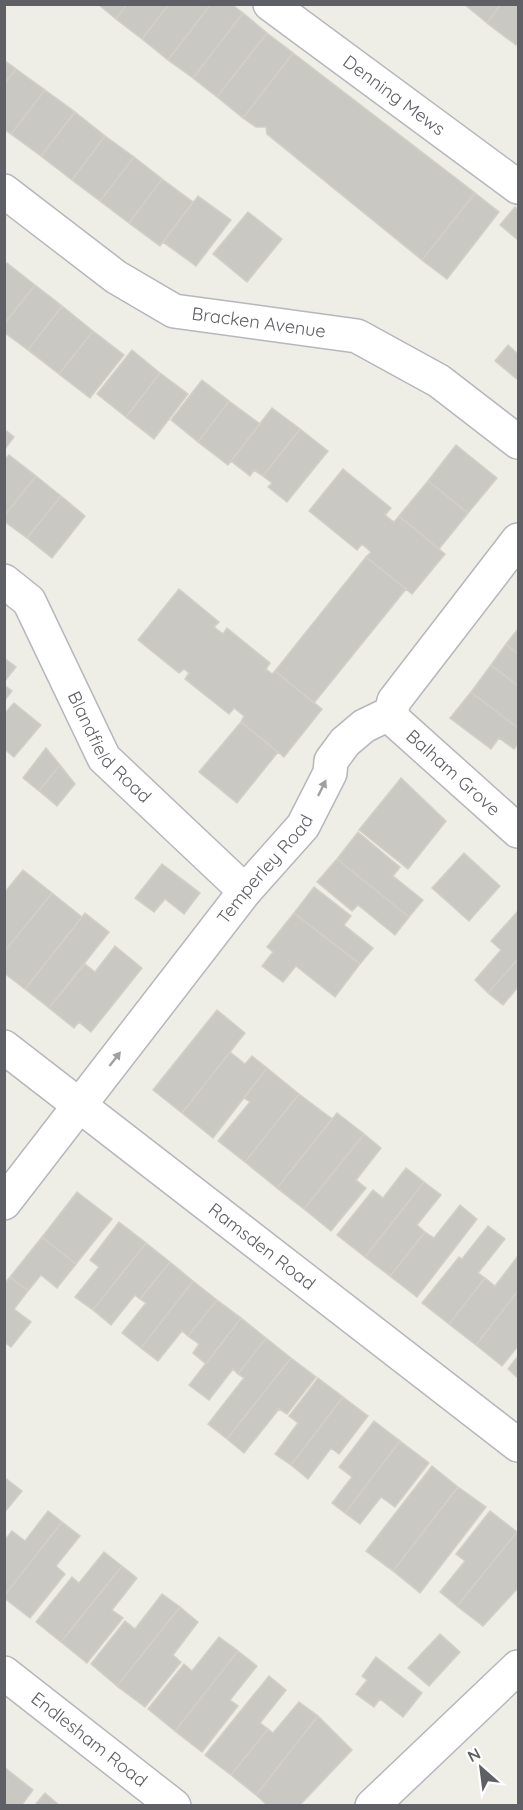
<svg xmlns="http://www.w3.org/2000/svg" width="523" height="1810" viewBox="0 0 523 1810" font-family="Quicksand,sans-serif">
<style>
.building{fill:#cac8c3;stroke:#d2d0c6;stroke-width:1.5}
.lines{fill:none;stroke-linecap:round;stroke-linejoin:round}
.minor-casing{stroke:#b6b7bb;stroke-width:36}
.minor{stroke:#fff;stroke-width:33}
.oneway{fill:#9ea0a3}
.labels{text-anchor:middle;stroke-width:6;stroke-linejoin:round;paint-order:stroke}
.street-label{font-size:18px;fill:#5e6065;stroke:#fff}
</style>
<rect width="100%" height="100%" fill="#eeeee7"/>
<path class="building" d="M98,4H127L116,19Z
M127,4H169L142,39L116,19Z
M169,4H211L168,60L142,39Z
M211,4H231L243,13L193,78L168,60Z
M464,4H501L487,23Z
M501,4H518V42L516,45L487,23Z
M243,13L267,33L217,97L193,78Z
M267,33L293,53L243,118L217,97Z
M293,53L475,193L422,260L267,134L266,127H256L243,118Z
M4,60L16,69L4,84Z
M16,69L45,90L11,134L4,129V84Z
M45,90L75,112L41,156L11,134Z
M75,112L105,136L72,180L41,156Z
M105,136L134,157L100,201L72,180Z
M134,157L162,179L129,223L100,201Z
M162,179L193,202L160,246L129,223Z
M475,193L499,212L447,279L422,260Z
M198,196L231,220L196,266L163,242Z
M515,207L518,210V240L500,225Z
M248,212L282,239L247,282L213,254Z
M7,263L35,285L4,324V266Z
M35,285L62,306L28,350L4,332V324Z
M62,306L93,331L59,374L28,350Z
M93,331L124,355L90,398L59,374Z
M508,345L518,354V380L495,361Z
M132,350L160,373L126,417L97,394Z
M160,373L188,394L154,439L126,417Z
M202,380L229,401L198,442L171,420Z
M229,401L260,424L228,465L198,442Z
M272,408L300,429L263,476L254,470L250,476L231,461Z
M4,429L14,437L4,450Z
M300,429L328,451L287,502L268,487L272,483L263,476Z
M456,445L497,478L468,513L428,481Z
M9,455L36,476L4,516V460Z
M343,469L391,508L385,515L394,522L399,516L445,554L412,594L366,557L371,552L362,544L357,550L309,511Z
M36,476L61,496L27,538L4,521V516Z
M428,481L468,513L439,549L399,516Z
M61,496L85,516L52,558L27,538Z
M366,557L406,589L314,703L275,671Z
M179,589L219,622L214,627L223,634L227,628L270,663L266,669L272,674L275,671L322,709L284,757L241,722L244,716L234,708L229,714L185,679L189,673L184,669L179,673L138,640Z
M518,629V654L506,644Z
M506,644L518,654V686L491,665Z
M4,658L16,667L4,682Z
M491,665L518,686V728L471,692Z
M4,685L12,691L4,701Z
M471,692L518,728V744L514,749L499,738L491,749L450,718Z
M14,703L41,725L14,757L4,749V714Z
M241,722L278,752L237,803L199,772Z
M46,748L60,765L39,791L23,778Z
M60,765L75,784L57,806L39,791Z
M401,778L446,821L408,869L359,830Z
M358,832L400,867L393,876L423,900L409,917L337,859Z
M464,853L500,886L469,921L432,888Z
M337,859L409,917L395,935L358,905L352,911L317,882Z
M162,864L200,893L184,914L165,899L154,912L135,898Z
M23,870L52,893L4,952V893Z
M314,887L351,916L344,925L373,948L360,964L294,913Z
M52,893L82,917L25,989L4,973V952Z
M518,911V959L488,993L475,980L501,950L491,941Z
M85,913L109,932L49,1008L25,989Z
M294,913L360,964L335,997L296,966L283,982L262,966L273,952L267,947Z
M115,946L142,968L91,1032L79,1022L74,1028L49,1008L85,964L95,972Z
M518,959V987L503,1005L488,993Z
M217,1010L245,1033L182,1113L153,1090Z
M230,1052L245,1064L252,1056L267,1068L213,1138L182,1113Z
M267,1068L299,1094L245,1162L218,1141L250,1102L244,1098Z
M299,1094L332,1119L277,1188L245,1162Z
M337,1113L364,1134L304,1209L277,1188Z
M364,1134L381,1148L356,1180L366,1188L331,1231L304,1209Z
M406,1168L424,1182L365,1257L337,1235L373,1190L383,1198Z
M424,1182L441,1195L417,1225L425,1232L390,1276L365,1257Z
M77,1192L112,1219L76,1264L42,1237Z
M460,1205L477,1219L417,1297L390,1276L425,1232L434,1238Z
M119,1222L146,1243L93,1310L75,1297L99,1267L90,1260Z
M488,1226L505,1239L478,1273L485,1278L449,1324L422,1303L459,1257L462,1259Z
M42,1237L76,1264L57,1288L41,1275L28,1291L10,1277Z
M146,1243L170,1262L140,1299L135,1295L111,1325L93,1310Z
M518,1256V1291L476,1345L449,1324L485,1278L495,1286Z
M170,1262L193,1281L141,1348L122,1333L146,1303L140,1299Z
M10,1277L28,1291L14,1309L31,1322L11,1347L4,1342V1284Z
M193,1281L217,1300L188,1336L182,1331L158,1361L141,1348Z
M518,1291V1346L502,1366L476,1345Z
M217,1300L241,1318L206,1364L193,1353L199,1344L188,1336Z
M241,1318L266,1338L238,1374L233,1369L209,1400L189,1385Z
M266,1338L291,1358L227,1439L208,1424L244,1378L238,1374Z
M518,1356V1378L508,1369Z
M291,1358L316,1377L287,1414L279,1409L244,1453L227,1439Z
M318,1378L343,1397L291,1465L275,1454L298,1423L289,1416Z
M343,1397L368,1416L339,1454L331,1448L308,1479L291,1465Z
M374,1421L400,1441L345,1513L332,1503L352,1477L339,1467Z
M400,1441L429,1463L395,1507L381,1497L360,1524L345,1513Z
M432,1466L458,1487L393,1571L366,1551Z
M4,1477L22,1491L4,1513Z
M458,1487L486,1507L420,1593L393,1571Z
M48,1511L62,1522L4,1596V1541L12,1531L25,1541Z
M490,1511L517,1532L457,1606L440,1592L465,1561L456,1554Z
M62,1522L80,1536L56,1566L65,1574L30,1618L4,1598V1596Z
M517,1532L518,1534V1588L483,1626L457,1606Z
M104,1552L122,1566L61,1642L36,1622L72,1577L79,1583Z
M122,1566L137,1578L112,1610L123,1618L87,1663L61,1642Z
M162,1594L180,1607L117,1686L91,1664L125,1621L135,1629Z
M180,1607L198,1622L173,1655L181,1662L145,1707L117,1686Z
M440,1634L460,1652L429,1686L408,1668Z
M219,1637L238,1651L175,1731L148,1709L184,1664L192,1671Z
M238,1651L257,1666L230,1700L238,1706L202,1752L175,1731Z
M376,1657L422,1693L403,1717L380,1699L374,1707L356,1694L367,1680L362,1676Z
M269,1676L286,1690L260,1723L268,1729L231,1775L205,1755Z
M299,1702L318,1716L256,1795L231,1775L268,1729L273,1733Z
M318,1716L352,1750L299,1806H268L256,1795Z
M4,1767L33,1790L21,1806H4Z
M45,1793L60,1806H34Z"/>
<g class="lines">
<defs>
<g id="minor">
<path id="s1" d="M270,4L518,187"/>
<path id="s2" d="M4,191L116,277L174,311L357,336L439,381L518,442"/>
<path id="s3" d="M4,581L29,601L104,758L245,891"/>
<path d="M391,713L394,701L518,540"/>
<path id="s4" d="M391,713L393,719L518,831"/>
<path id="s5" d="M4,1047L518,1445"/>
<path id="s6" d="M4,1203L245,891L303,826L330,773L331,761L345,742L364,726L391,713"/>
<path id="s7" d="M4,1673L174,1806"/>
<path d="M372,1806L518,1667"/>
</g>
</defs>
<use href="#minor" class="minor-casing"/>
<use href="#minor" class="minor"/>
</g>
<defs><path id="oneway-solid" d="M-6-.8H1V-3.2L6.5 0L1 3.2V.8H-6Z" transform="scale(1.5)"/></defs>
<g class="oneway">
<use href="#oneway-solid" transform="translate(322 788) rotate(-64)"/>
<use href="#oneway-solid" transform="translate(115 1059) rotate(-52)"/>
</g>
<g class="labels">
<g class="street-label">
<text dy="6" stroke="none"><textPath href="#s1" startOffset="154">Denning Mews</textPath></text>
<text dy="6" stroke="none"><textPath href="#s2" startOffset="294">Bracken Avenue</textPath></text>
<text dy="6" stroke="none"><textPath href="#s3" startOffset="200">Blandfield Road</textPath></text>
<text dy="6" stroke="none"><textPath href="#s4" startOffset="87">Balham Grove</textPath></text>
<text dy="6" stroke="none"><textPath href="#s6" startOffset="424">Temperley Road</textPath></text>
<text dy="6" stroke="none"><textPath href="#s5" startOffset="326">Ramsden Road</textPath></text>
<text dy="6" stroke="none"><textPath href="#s7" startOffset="108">Endlesham Road</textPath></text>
</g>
</g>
<rect width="523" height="1810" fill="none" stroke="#5e6065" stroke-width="12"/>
<g transform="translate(481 1768) rotate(332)" stroke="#ffffff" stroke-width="4.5" paint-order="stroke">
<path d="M0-4.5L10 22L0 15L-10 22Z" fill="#5e6065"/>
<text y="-9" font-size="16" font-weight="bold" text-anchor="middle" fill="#5e6065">N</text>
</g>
</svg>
